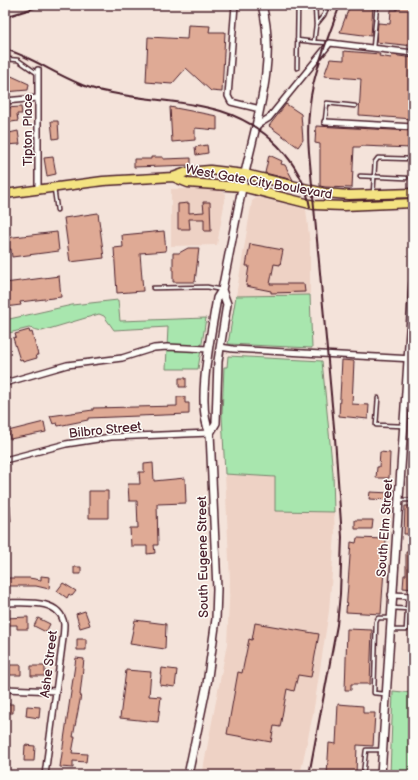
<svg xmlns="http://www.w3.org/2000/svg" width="418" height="780" viewBox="0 0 418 780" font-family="'Balsamiq Sans',sans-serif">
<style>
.built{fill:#eed2c5}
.green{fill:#a8e6ae;stroke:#79826c}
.building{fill:#dfaa95;stroke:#4a1f2b}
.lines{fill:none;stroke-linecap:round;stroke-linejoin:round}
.lane-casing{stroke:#4a1f2b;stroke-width:5.5}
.street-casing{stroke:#4a1f2b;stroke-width:8}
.secondary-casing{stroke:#4a1f2b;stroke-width:10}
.primary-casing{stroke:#4a1f2b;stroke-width:11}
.lane{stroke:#fdfcf7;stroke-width:2.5}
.street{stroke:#fdfcf7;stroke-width:5}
.secondary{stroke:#fdfcf7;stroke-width:7}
.primary{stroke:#f4e382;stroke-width:8}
.rail{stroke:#4a1f2b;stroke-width:2}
.labels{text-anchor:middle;stroke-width:3;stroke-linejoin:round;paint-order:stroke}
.street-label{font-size:13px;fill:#4a1f2b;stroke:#fdfcf7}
</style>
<rect width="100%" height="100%" fill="#f4e3da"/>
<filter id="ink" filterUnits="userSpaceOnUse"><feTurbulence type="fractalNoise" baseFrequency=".025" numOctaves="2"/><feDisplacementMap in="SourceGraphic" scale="8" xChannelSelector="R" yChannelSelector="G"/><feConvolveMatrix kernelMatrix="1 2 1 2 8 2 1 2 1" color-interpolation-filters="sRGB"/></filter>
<g filter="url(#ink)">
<path class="built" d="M171,189H212L221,190L226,194L217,245L171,246Z
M257,197L306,209L310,245V295L236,296L252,201Z
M225,474L275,477V511L334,512L335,534L329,611L313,714L300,775L202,774L227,644L230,581Z"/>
<path class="green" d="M310,295L312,348L228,344L236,296Z
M118,300L120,321L206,318L198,369H166L168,327L114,330L104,316L99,314L42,331L29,328L5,334V320L72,305Z
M228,356L322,361L333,473L334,512L275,511V477L225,474L222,415L224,367H227Z
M393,691L413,693V775H390Z"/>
<path class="building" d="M350,5H373L371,36L340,32Z
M397,5H413V46L376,42L378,23L390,24L391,10H397Z
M188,25L210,26L209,32H225L222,92L211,91L186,68L172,84L146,82L148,37L187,39Z
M344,51L380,54L379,56L391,58L392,55L413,58V119L359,115L361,79L324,76L330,59L344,60Z
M7,74L29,84L28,90L5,92Z
M286,104L301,114L303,140L298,147L269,126Z
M21,107L22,114H17L18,121L5,123V108Z
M170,107L217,116V130L195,128V140L172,142Z
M51,121H58L59,138L53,139Z
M316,126L412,131L411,148L361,146V147H354L352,188L325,187L320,186V144L315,143Z
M18,131L20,144L5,145V134Z
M207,145L208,153L196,155L195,147Z
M269,155L282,161L281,164L285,165L293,180L265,173Z
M53,157L56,174L47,176L44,158Z
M151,157H163V159L191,158V165L134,167V159H151Z
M203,202H210L211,231H204V219H189L190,229H178V204L189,203V213L204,212Z
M98,213L104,258L70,262L64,218Z
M164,231L166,251L140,253L143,291L117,293L114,248L123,247L122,235Z
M57,232L59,251L12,257L11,249L5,250V238Z
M250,244L283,250L280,265L274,264L270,284H304L305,292L271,293V291L246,286L249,266H246Z
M188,248H199L195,282H173V253H179Z
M59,276L61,297L20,302L21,305L5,307V283Z
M29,330L30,333L32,332L38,355H36L37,358L23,362L22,359L20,360L13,338L16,337L15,334Z
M342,360L354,361L352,404L369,405L368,419L339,416Z
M179,378H186V387H179Z
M177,397H185V403H189V414L88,418V420L58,426L57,423L53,424L50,416L93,410V408L177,406Z
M44,422L46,432L10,439L8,431Z
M380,452L390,453L389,478H376L377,467H379Z
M153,463L154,481L185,478L186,503L157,504L158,545H154L155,553L147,554V546H131L130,528H138L137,501H129L128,484H140L139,472H144V464Z
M89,491H108V518H89Z
M370,492L391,493V500L369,499Z
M10,506L11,521H5V507Z
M405,506H413V534H404Z
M355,520H373L372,529H355Z
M357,538L386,539L381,614L346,612L351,542L356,543Z
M406,552H413V589L403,588L404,575H406Z
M74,567H81V574H74Z
M41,576L50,577L49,589L36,586H5V578H29L41,580Z
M63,583L76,591L72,596L69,594L67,598L57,591Z
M85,611L90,625L80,628L76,614Z
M28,617V629H17V625H5V618Z
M38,618L50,624L46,632L34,626Z
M135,620L166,624L165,649L130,644Z
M255,623L319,634L311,677L298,675L294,691L287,689L280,727L274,726L271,742L227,734L238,672L242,673L249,639L252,640Z
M347,629L372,630L370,684H351V690H345Z
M77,639H86V650H77Z
M76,658L84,659L80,695H81L73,737H75L72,753L87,754L86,762L73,761V768L60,767Z
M8,665H21V675H8Z
M31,666H45V676H31Z
M162,668L177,670L175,687L160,685Z
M126,670L151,672L149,696L161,697L158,722L120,718Z
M5,704H13V713H5Z
M338,704L363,706V713H375L373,746L357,745L356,775H327L329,743L336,744Z
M27,706L40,707L39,718L26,716Z
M25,745L35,746L34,761H24Z"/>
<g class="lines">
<defs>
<path id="lane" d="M315,5L316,24
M328,5L324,15L316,25L314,42L329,43
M297,40L314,42
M373,48L377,5
M5,59L18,60L38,74
M297,68L298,5
M325,121L327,103L355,106
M360,176L406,178
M54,188L57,210
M373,194L375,162L378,158L413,159
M153,288L207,287L222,290
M378,398L376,425L403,426
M401,500H413
M392,608L408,609
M392,630H406L408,596
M385,694L374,693L376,622L378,618H390
M363,775L366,750H381"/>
<path id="street" d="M235,5L228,96L231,102L260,109
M5,101L38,98
M325,122L413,127
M256,126L269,118L330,43L413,53
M38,189V70
M220,347L233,349L413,359
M5,383L67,365L122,358L154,348L167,347L208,349
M5,460L66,444L111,437L210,433
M391,595L413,596
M5,603C24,603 60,598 64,624C64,631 63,639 62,646L45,775
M5,689L56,691"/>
<path id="secondary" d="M210,433L216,423L218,361L227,304L222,290
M188,775L207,684L216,619L217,589L210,433C195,405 212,330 217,298L222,290C230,251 237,212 245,173C257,118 277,61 262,5
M381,775L413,284"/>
<path id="primary" d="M173,177L188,183L242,187L314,205L344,206L413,203
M5,194L103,181L173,177L187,172L210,170L245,174L325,193L349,195L413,193"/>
</defs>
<use href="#lane" class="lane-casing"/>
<use href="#street" class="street-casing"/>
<use href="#secondary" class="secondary-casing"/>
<use href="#primary" class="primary-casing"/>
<use href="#lane" class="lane"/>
<use href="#street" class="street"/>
<use href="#secondary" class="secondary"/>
<use href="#primary" class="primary"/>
<path class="rail" d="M5,17L44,5
M5,49C35,58 60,78 91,88C157,108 225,91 278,146C294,163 306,184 310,207
M309,775L337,625L340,594L342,537L335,438L309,152C304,93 320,59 340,5"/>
</g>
</g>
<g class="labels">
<g class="street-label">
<text transform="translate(27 130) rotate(-90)" y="5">Tipton Place</text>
<text transform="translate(259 181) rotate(10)" y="5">West Gate City Boulevard</text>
<text transform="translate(105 429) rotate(-6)" y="5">Bilbro Street</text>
<text transform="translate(384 528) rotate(-86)" y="5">South Elm Street</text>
<text transform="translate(202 557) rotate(-91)" y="5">South Eugene Street</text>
<text transform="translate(48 664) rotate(-83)" y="5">Ashe Street</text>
</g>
</g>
<rect width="418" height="780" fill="none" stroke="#fdfcf7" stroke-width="20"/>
<rect x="10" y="10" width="398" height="760" fill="none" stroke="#4a1f2b" stroke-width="1.5" filter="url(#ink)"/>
</svg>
